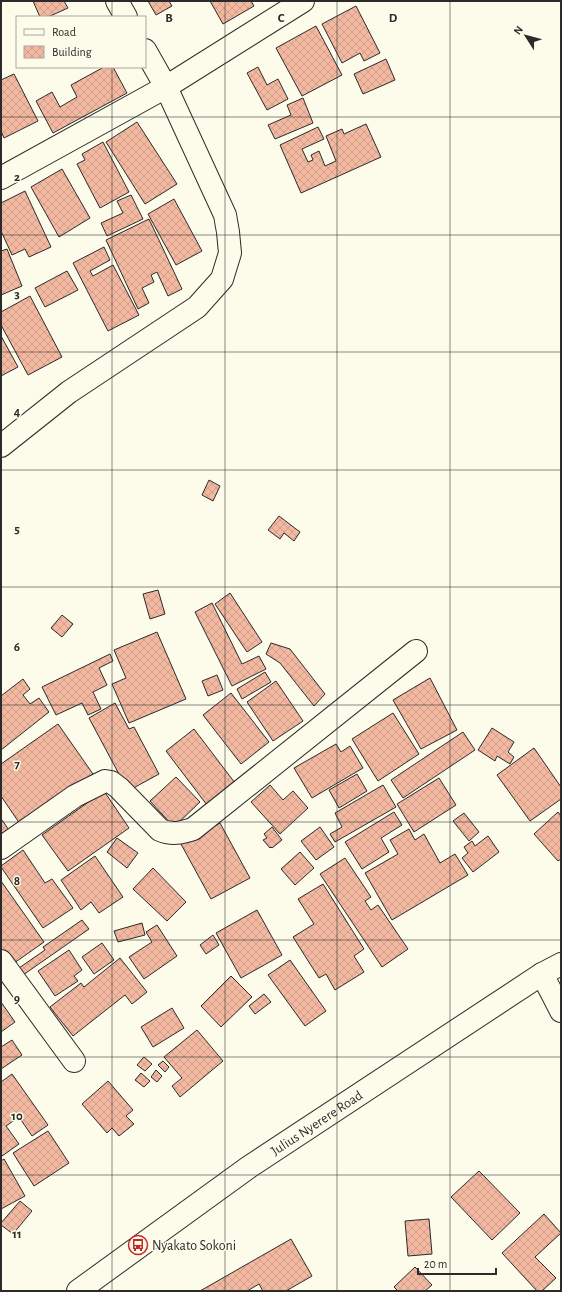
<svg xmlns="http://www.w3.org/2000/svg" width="562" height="1292" viewBox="0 0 562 1292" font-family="'Alegreya Sans',sans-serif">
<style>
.building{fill:url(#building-cross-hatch);stroke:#2b2b2b}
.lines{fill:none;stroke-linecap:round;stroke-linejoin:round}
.street-casing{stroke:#2b2b2b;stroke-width:24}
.highway-casing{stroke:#2b2b2b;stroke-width:24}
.street{stroke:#fdfbea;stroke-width:22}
.highway{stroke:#fdfbea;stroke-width:22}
.grid{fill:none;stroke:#2b2b2b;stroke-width:1;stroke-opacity:0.55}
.labels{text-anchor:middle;stroke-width:3;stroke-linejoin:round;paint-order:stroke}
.street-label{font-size:14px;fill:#2b2b2b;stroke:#fdfbea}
.poi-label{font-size:14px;fill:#2b2b2b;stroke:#fdfbea;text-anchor:start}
.grid-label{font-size:13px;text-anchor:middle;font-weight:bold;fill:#2b2b2b;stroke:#fdfbea;stroke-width:3;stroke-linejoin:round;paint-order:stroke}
</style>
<defs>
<pattern id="building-cross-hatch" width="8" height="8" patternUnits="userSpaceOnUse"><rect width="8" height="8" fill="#f2b8a0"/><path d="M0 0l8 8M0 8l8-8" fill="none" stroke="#d09e8a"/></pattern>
</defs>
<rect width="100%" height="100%" fill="#fdfbea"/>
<path class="building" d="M33,1H64L68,8L48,17H40Z
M148,1H169L172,6L156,15Z
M210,1H251L254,6L223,24Z
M356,6L380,53L364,61L360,53L342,63L322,24Z
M316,26L342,75L302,96L276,48Z
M386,59L395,80L363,94L354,74Z
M104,67H113L127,93L53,133L36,101L52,92L60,107L77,97L71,85Z
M258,67L267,85L278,79L288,99L267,110L247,73Z
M14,74L38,121L4,138L1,131V80Z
M303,98L313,123L275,139L268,125L291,115L287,105Z
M137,122L177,184L145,204L106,142Z
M366,124L381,157L301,193L280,145L318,127L324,139L302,149L308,162L313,160L311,155L319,151L325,166L336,161L326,136L342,129L344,134Z
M103,142L129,192L100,208L77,164L85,160L82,154Z
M62,169L90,218L59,237L31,187Z
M25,191L51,247L29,257L25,249L12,255L1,231V203Z
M131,195L143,219L107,236L101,223L123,213L117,201Z
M174,199L202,251L176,265L148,214Z
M149,219L182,289L168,296L157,272L151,275L154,282L142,288L149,303L138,309L106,240Z
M104,247L110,260L90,271L93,276L113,265L139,315L108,331L73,263Z
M7,249L22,286L1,295V251Z
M67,271L78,290L45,307L35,288Z
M30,296L62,357L28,375L1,325V312Z
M1,336L18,367L1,376Z
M209,480L220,486L213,501L202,495Z
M279,516L300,532L294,541L284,533L280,539L268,530Z
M158,590L165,614L150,619L143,594Z
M230,593L262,642L247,652L215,604Z
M212,603L242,664L259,656L266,669L232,686L195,612Z
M62,615L73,624L62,637L51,628Z
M157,632L186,699L129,723L112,684L126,678L114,650Z
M271,643L290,649L325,694L314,706L280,663L266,654Z
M110,654L113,661L99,668L107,685L93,692L101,709L88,715L82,703L56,715L42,687Z
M265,672L271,682L242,699L237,689Z
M217,675L223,690L208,696L202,681Z
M430,678L457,730L421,749L393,700Z
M23,679L30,689L23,695L30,704L39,698L49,712L1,750V696Z
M276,681L303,721L273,741L247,702Z
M231,693L269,742L241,764L203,715Z
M115,703L129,729L134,727L159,774L128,791L89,718Z
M393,713L419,754L378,781L352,739Z
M58,724L93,774L20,824L1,796V764Z
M492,728L514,742L508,752L514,757L510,764L497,756L495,761L478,750Z
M194,729L235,783L207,805L166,751Z
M463,732L475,750L403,798L391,780Z
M336,744L341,752L350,746L363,768L312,798L294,768Z
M534,748L561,787V799L530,821L497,775Z
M357,774L367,791L339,808L329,790Z
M176,777L200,802L174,827L150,801Z
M439,778L456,805L414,832L397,804Z
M270,785L283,800L293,791L308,808L280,834L251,802Z
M383,785L396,807L335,842L330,834L342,827L335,813Z
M104,791L129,828L68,871L42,835Z
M394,812L402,825L381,838L389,852L362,869L345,842Z
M558,812L561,816V859L558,861L534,834Z
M464,813L479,832L469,841L453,821Z
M2,820L11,833L1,840V821Z
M220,823L250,878L211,899L181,844Z
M272,827L282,840L272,848L271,847L270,848L263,840L267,838L264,834Z
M320,827L334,847L316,860L301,841Z
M409,829L415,840L424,834L440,863L455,854L468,875L392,920L365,873L398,854L390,840Z
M488,836L499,852L473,872L462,858L468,853L464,847L472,841L475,846Z
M117,838L138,853L127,868L107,852Z
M23,850L45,883L52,879L73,908L43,928L1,867V866Z
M300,852L314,868L295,885L281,869Z
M95,856L123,897L99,913L91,902L81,910L61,880Z
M345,858L371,897L365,901L371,910L378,905L408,949L382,967L320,874Z
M153,868L186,902L167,921L133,889Z
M1,881L44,942L10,966L1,953Z
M323,884L364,949L354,956L364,972L335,990L326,974L319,978L293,937L314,924L298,899Z
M257,910L282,955L241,978L216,933Z
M82,920L89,929L23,975L19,968L45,950L43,947Z
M142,923L145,935L118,942L114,931Z
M157,925L177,956L144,979L129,957L152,942L146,932Z
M213,935L219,945L206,954L200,945Z
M102,943L114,960L94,974L82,957Z
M69,950L82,970L74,976L78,981L55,996L38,971Z
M120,958L147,992L132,1004L125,995L73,1036L50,1007L81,983L84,987Z
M290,960L326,1011L305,1026L268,975Z
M231,976L252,997L221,1027L201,1006Z
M264,994L271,1002L255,1014L249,1006Z
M1,1002L15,1022L1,1032Z
M172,1008L184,1028L153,1047L141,1027Z
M197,1030L223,1061L180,1097L172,1086L182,1078L164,1057Z
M12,1040L22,1055L1,1069V1047Z
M144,1057L152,1064L145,1071L137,1065Z
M163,1061L169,1067L165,1072L158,1065Z
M156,1070L162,1076L157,1082L151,1077Z
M141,1073L150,1081L144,1087L135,1080Z
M12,1074L48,1125L32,1136L19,1117L6,1126L19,1144L2,1156L1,1153V1082Z
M108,1081L133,1110L126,1116L134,1124L119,1136L112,1128L107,1133L82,1104Z
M48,1131L69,1163L34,1186L13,1153Z
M4,1159L25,1196L1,1209V1161Z
M479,1171L520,1213L492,1240L451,1197Z
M20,1201L32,1211L13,1234L1,1225V1223Z
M544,1214L561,1233L535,1257L556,1278L542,1291H537L502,1253Z
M429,1219L432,1254L408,1256L405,1221Z
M291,1239L312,1276L286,1291H263L259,1284L247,1291H200Z
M415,1267L432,1285L425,1291H398L394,1287Z"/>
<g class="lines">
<defs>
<path id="street" d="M117,1L126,17
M1,178L166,87L303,1
M1,446L69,392L197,307L222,279L230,253L228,232L225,215L166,87L145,50
M1,848L75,796L105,781L111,782L119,788L160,830C172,835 181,833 193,829L416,651
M1,961L74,1061
M542,974L561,1011"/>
<g id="highway">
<path id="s1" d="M78,1291L249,1167L542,974L561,964"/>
</g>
</defs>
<use href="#street" class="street-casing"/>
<use href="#highway" class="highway-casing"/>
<use href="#street" class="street"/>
<use href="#highway" class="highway"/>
</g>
<path class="grid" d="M112,1V17M225,1V1291M337,1V1291M450,1V1291M112,67V1291M1,117H561M1,235H561M1,352H561M1,470H561M1,587H561M1,705H561M1,822H561M1,940H561M1,1057H561M1,1175H561"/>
<defs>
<symbol id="bus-ring" viewBox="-11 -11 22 22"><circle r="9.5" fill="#fdfbea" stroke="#c62828" stroke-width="1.5"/><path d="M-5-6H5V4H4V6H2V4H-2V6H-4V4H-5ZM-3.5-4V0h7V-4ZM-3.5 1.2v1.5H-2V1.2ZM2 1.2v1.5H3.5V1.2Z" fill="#c62828"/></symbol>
</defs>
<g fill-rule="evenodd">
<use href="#bus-ring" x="127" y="1234" width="22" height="22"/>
</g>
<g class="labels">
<g class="street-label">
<text dy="5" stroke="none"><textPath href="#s1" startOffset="292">Julius Nyerere Road</textPath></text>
</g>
<g class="poi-label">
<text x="152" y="1250">Nyakato Sokoni</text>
</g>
</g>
<g class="grid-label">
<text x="169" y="22">B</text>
<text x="281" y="22">C</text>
<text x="393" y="22">D</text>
<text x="17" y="181">2</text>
<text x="17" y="298">3</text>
<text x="17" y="416">4</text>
<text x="17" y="533">5</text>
<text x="17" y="651">6</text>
<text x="17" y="768">7</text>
<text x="17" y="885">8</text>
<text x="17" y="1003">9</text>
<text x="17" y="1120">10</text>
<text x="17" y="1238">11</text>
</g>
<rect width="562" height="1292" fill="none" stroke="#2b2b2b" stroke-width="4"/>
<rect x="16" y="16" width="130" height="52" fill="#fdfbea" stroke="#a9a89e"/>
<rect x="24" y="29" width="20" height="6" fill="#fdfbea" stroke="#a9a89e"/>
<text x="52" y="36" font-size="12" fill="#2b2b2b">Road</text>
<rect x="24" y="46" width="20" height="12" fill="url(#building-cross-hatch)" stroke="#a9a89e"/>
<text x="52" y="56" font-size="12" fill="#2b2b2b">Building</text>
<g transform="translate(526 36) rotate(306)" stroke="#fdfbea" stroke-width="3" paint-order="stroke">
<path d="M0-3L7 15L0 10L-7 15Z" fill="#2b2b2b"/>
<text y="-6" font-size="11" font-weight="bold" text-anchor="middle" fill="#2b2b2b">N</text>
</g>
<path d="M418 1268v6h78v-6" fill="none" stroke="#2b2b2b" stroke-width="2"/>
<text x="424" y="1268" font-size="12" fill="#2b2b2b" stroke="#fdfbea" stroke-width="3" paint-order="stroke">20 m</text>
</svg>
